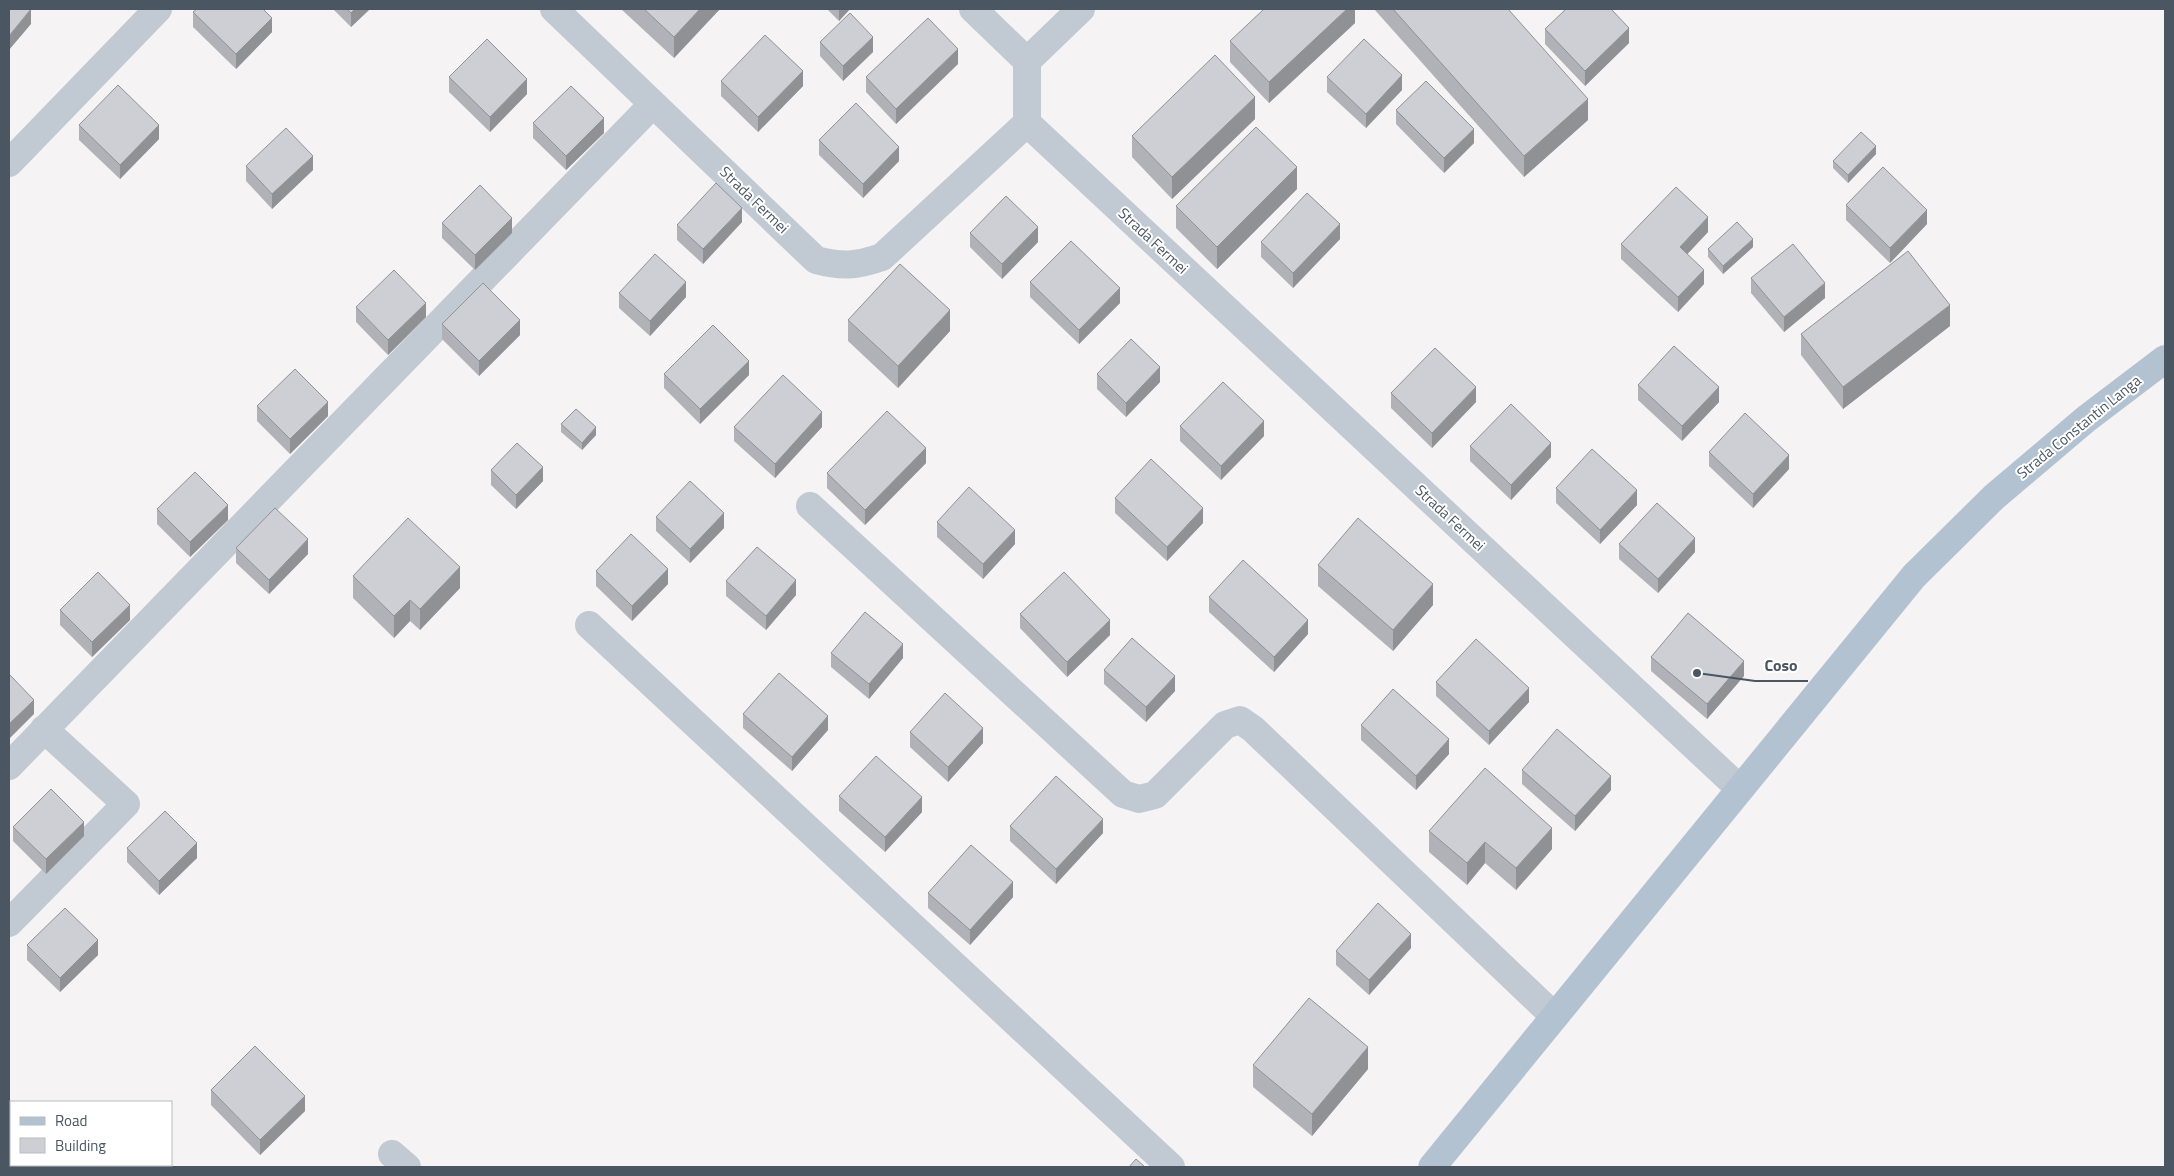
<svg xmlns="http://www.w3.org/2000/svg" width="2174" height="1176" viewBox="0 0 2174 1176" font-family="'Titillium Web',sans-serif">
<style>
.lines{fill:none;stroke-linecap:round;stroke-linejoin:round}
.minor{stroke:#c1cad2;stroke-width:28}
.major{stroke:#b3c2d1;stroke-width:28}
.wall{fill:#b0b2b7}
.shaded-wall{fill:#909195}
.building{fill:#cdcfd5;stroke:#909195}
.labels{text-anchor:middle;stroke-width:4;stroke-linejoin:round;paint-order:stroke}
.street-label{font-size:15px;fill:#4a5661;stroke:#fff}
.leader{fill:none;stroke:#4a5661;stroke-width:2}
.callout-dot{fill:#4a5661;stroke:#fff;stroke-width:2}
.callout-label{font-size:16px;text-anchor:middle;font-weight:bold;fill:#4a5661;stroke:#fff;stroke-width:4;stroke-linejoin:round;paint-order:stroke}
</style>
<rect width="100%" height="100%" fill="#f5f3f3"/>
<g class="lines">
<path class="minor" d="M554,9L816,260C842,267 856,266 882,257L1027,123L1739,788
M973,9L1027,61
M1027,123V61L1081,9
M9,163L158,9
M810,506L1123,794L1139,799L1155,795L1225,725L1240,720L1253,729L1554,1016
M589,625L1171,1167
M9,766L653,104
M9,923L126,804L44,729
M392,1154L407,1167"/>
<path class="major" d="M1432,1167L1914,576L1994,497L2086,419L2165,359"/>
</g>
<path class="wall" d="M333,9H370L351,27Z
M621,9H719V10L674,58Z
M827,9H850L839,21Z
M1355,9V23L1269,103L1230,62V41Z
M1374,9H1508L1588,120L1524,177Z
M193,12L272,32L236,69L193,27Z
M1545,29L1629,43L1585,86L1545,44Z
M820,42L873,52L843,81L820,56Z
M958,64L896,124L866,92V77Z
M449,77L527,94L490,132L449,92Z
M1327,77L1402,90L1366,128L1327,92Z
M721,81L803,86L758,132L721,96Z
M1396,110L1474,143L1444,173L1396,124Z
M1255,119L1172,199L1132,157V136Z
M533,123L604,133L566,170L533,138Z
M79,125L159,139L120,179L79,140Z
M819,140L899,161L863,198L819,155Z
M1876,154L1848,183L1833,168V161Z
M246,166L313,170L272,209L246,181Z
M1297,189L1217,269L1176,228V206Z
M1846,205L1927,224L1890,263L1846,220Z
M742,222L703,264L677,240V225Z
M442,223L512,233L475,270L442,238Z
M1708,232L1687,254L1704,284L1678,312L1621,259V244Z
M970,233L1038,242L1002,279L970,247Z
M1340,239L1293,288L1261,257V242Z
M1753,247L1723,274L1708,257V249Z
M1751,278L1825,298L1784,332L1751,293Z
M1030,282L1120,303L1079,344L1030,297Z
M619,293L686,297L650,336L619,308Z
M356,307L426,317L388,355L356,322Z
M848,320L950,331L898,388L848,341Z
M442,324L520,335L479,376L442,339Z
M1950,326L1843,409L1801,355V334Z
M664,374L749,375L700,424L664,388Z
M1097,374L1160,382L1126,417L1097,389Z
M1638,385L1719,402L1682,441L1638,400Z
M1391,393L1476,402L1432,448L1391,408Z
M257,406L328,416L290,454L257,421Z
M561,424L596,435L582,450L561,432Z
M1180,426L1264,436L1221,480L1180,441Z
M734,427H822L775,478L734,441Z
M1470,446L1551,457L1511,500L1470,461Z
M1709,452L1789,469L1753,508L1709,466Z
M926,463L865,525L827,488V473Z
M491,470L543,481L516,509L491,485Z
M1556,488L1637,505L1600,544L1556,503Z
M1115,498L1203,523L1167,561L1115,513Z
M157,509L228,520L190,557L157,524Z
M656,517L724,528L690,563L656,531Z
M937,522L1015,544L983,579L937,537Z
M1619,544L1695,552L1658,593L1619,559Z
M236,548L308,554L269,594L236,563Z
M1318,565L1433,605L1393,651L1318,586Z
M596,571L668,584L632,621L596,586Z
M353,576L460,588L420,630L410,621L394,638L353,598Z
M726,581L796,595L766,630L726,596Z
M1209,597L1308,634L1274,672L1209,612Z
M60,610L130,620L92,657L60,625Z
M1020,614L1110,635L1067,677L1020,628Z
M831,653L903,658L869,699L831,667Z
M1651,657L1744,676L1707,719L1651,671Z
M1104,670L1175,691L1146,722L1104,684Z
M1436,682L1529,702L1489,745L1436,696Z
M743,714L828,730L792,771L743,728Z
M1361,725L1449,754L1416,790L1361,740Z
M910,732L983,743L948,782L910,747Z
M1522,770L1611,790L1575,831L1522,784Z
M839,796L922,812L885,852L839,811Z
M1010,826L1103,833L1056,884L1010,841Z
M13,827L84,836L46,874L13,841Z
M1429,831L1552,849L1516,890L1485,863L1467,885L1429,852Z
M127,848L197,858L159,895L127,862Z
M928,893L1013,897L970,945L928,908Z
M27,945L98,955L60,992L27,960Z
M1411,948L1369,995L1336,965V951Z
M1253,1065L1368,1069L1312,1136L1253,1087Z
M211,1090L305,1111L260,1155L211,1105Z
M63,1165H108V1167H65Z"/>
<path class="shaded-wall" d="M31,9V24L9,50V36Z
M355,9H370L351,27V13Z
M700,9H719V10L674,58V37Z
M839,9H850L839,21Z
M1347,9H1355V23L1269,103V82Z
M272,18V32L236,69V54Z
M1629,28V43L1585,86V71Z
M873,37V52L843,81V66Z
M958,49V64L896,124V109Z
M803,71V86L758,132V117Z
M1402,75V90L1366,128V114Z
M527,79V94L490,132V117Z
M1255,97V119L1172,199V177Z
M1588,99V120L1524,177V156Z
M604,118V133L566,170V156Z
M159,125V139L120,179V165Z
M1474,129V143L1444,173V158Z
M1876,146V154L1848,183V175Z
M899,147V161L863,198V184Z
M313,156V170L272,209V194Z
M1297,167V189L1217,269V247Z
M742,208V222L703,264V249Z
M1927,210V224L1890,263V248Z
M1708,217V232L1680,262V247Z
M512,218V233L475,270V255Z
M1340,224V239L1293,288V273Z
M1038,227V242L1002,279V264Z
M1753,239V247L1723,274V266Z
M1704,270V284L1678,312V297Z
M686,282V297L650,336V321Z
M1825,283V298L1784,332V317Z
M1120,288V303L1079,344V330Z
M426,303V317L388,355V340Z
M1950,305V326L1843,409V387Z
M950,310V331L898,388V366Z
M520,320V335L479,376V361Z
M749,361V375L700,424V409Z
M1160,367V382L1126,417V403Z
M1476,387V402L1432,448V433Z
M1719,387V402L1682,441V426Z
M328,402V416L290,454V439Z
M822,412V427L775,478V464Z
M1264,421V436L1221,480V466Z
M596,427V435L582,450V443Z
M1551,443V457L1511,500V485Z
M926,448V463L865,525V510Z
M1789,455V469L1753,508V494Z
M543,467V481L516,509V495Z
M1637,490V505L1600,544V530Z
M228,505V520L190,557V542Z
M1203,508V523L1167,561V547Z
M724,513V528L690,563V549Z
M1015,530V544L983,579V564Z
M1695,538V552L1658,593V579Z
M308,539V554L269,594V580Z
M460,567V588L420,630V609Z
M668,569V584L632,621V606Z
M796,580V595L766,630V616Z
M1433,584V605L1393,651V630Z
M410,600V621L394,638V616Z
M130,605V620L92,657V642Z
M1110,620V635L1067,677V662Z
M1308,620V634L1274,672V657Z
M903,644V658L869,699V684Z
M1744,661V676L1707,719V704Z
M1175,676V691L1146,722V707Z
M1529,688V702L1489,745V731Z
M34,700V714L9,739V724Z
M828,716V730L792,771V757Z
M983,728V743L948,782V767Z
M1449,739V754L1416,790V776Z
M1611,776V790L1575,831V816Z
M922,797V812L885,852V837Z
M1103,819V833L1056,884V869Z
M84,822V836L46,874V859Z
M1552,828V849L1516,890V868Z
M1485,842V863L1467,885V863Z
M197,843V858L159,895V881Z
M1013,882V897L970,945V930Z
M1411,934V948L1369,995V980Z
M98,940V955L60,992V978Z
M1368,1047V1069L1312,1136V1114Z
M305,1096V1111L260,1155V1140Z
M97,1165H108V1167H95Z"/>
<path class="building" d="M9,9H31L9,36Z
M197,9H263L272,18L236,54L193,12Z
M347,9H355L351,13Z
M644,9H700L674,37Z
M1264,9H1347L1269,82L1230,41Z
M1393,9H1508L1588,99L1524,156Z
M1566,9H1611L1629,28L1585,71L1545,29Z
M850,13L873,37L843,66L820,42Z
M928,18L958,49L896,109L866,77Z
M765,35L803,71L758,117L721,81Z
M487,39L527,79L490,117L449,77Z
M1364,39L1402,75L1366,114L1327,77Z
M1215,55L1255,97L1172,177L1132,136Z
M1426,81L1474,129L1444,158L1396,110Z
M118,85L159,125L120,165L79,125Z
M571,86L604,118L566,156L533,123Z
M856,103L899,147L863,184L819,140Z
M1256,127L1297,167L1217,247L1176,206Z
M286,128L313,156L272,194L246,166Z
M1861,132L1876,146L1848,175L1833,161Z
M1883,167L1927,210L1890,248L1846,205Z
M716,183L742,208L703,249L677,225Z
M480,185L512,218L475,255L442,223Z
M1676,187L1708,217L1680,247L1704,270L1678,297L1621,244Z
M1307,193L1340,224L1293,273L1261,242Z
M1006,196L1038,227L1002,264L970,233Z
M1737,222L1753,239L1723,266L1708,249Z
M1071,241L1120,288L1079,330L1030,282Z
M1793,244L1825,283L1784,317L1751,278Z
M1908,251L1950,305L1843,387L1801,334Z
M655,254L686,282L650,321L619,293Z
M900,264L950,310L898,366L848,320Z
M394,270L426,303L388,340L356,307Z
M483,283L520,320L479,361L442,324Z
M713,325L749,361L700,409L664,374Z
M1131,339L1160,367L1126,403L1097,374Z
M1674,346L1719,387L1682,426L1638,385Z
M1435,348L1476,387L1432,433L1391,393Z
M295,369L328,402L290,439L257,406Z
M783,375L822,412L775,464L734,427Z
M1223,382L1264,421L1221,466L1180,426Z
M1511,404L1551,443L1511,485L1470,446Z
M576,409L596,427L582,443L561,424Z
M887,411L926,448L865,510L827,473Z
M1745,413L1789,455L1753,494L1709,452Z
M517,443L543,467L516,495L491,470Z
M1592,449L1637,490L1600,530L1556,488Z
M1151,459L1203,508L1167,547L1115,498Z
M195,472L228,505L190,542L157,509Z
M690,481L724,513L690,549L656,517Z
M969,487L1015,530L983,564L937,522Z
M1657,503L1695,538L1658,579L1619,544Z
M275,508L308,539L269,580L236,548Z
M408,518L460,567L420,609L410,600L394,616L353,576Z
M1358,518L1433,584L1393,630L1318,565Z
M631,534L668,569L632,606L596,571Z
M757,547L796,580L766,616L726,581Z
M1243,560L1308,620L1274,657L1209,597Z
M98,572L130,605L92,642L60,610Z
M1064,572L1110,620L1067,662L1020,614Z
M865,612L903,644L869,684L831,653Z
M1688,613L1744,661L1707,704L1651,657Z
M1132,638L1175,676L1146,707L1104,670Z
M1476,639L1529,688L1489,731L1436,682Z
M779,673L828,716L792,757L743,714Z
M9,674L34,700L9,724Z
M1393,689L1449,739L1416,776L1361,725Z
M945,693L983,728L948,767L910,732Z
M1557,729L1611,776L1575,816L1522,770Z
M876,756L922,797L885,837L839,796Z
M1485,768L1552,828L1516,868L1485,842L1467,863L1429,831Z
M1056,776L1103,819L1056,869L1010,826Z
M51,789L84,822L46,859L13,827Z
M165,811L197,843L159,881L127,848Z
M971,845L1013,882L970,930L928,893Z
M1378,903L1411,934L1369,980L1336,951Z
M65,908L98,940L60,978L27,945Z
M1309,998L1368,1047L1312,1114L1253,1065Z
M255,1046L305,1096L260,1140L211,1090Z
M1136,1159L1145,1167H1129Z
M78,1165H97L95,1167H81Z"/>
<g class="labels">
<g class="street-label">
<text transform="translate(754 200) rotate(44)" y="5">Strada Fermei</text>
<text transform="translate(1153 241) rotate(43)" y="5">Strada Fermei</text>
<text transform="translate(2079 427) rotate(-39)" y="5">Strada Constantin Langa</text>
<text transform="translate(1450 518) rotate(43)" y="5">Strada Fermei</text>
</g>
</g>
<path class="leader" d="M1697 673L1755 681H1808"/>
<circle class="callout-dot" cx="1697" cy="673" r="5"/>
<g class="callout-label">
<text x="1781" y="671">Coso</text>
</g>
<rect width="2174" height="1176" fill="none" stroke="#4a5661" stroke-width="20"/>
<rect x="10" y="1101" width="162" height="65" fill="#ffffff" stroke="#b7bbc0"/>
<rect x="20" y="1117" width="25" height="8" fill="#b3c2d1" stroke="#b7bbc0"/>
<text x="55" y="1126" font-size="15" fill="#4a5661">Road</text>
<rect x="20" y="1138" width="25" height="15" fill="#cdcfd5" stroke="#b7bbc0"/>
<text x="55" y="1151" font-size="15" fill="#4a5661">Building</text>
</svg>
